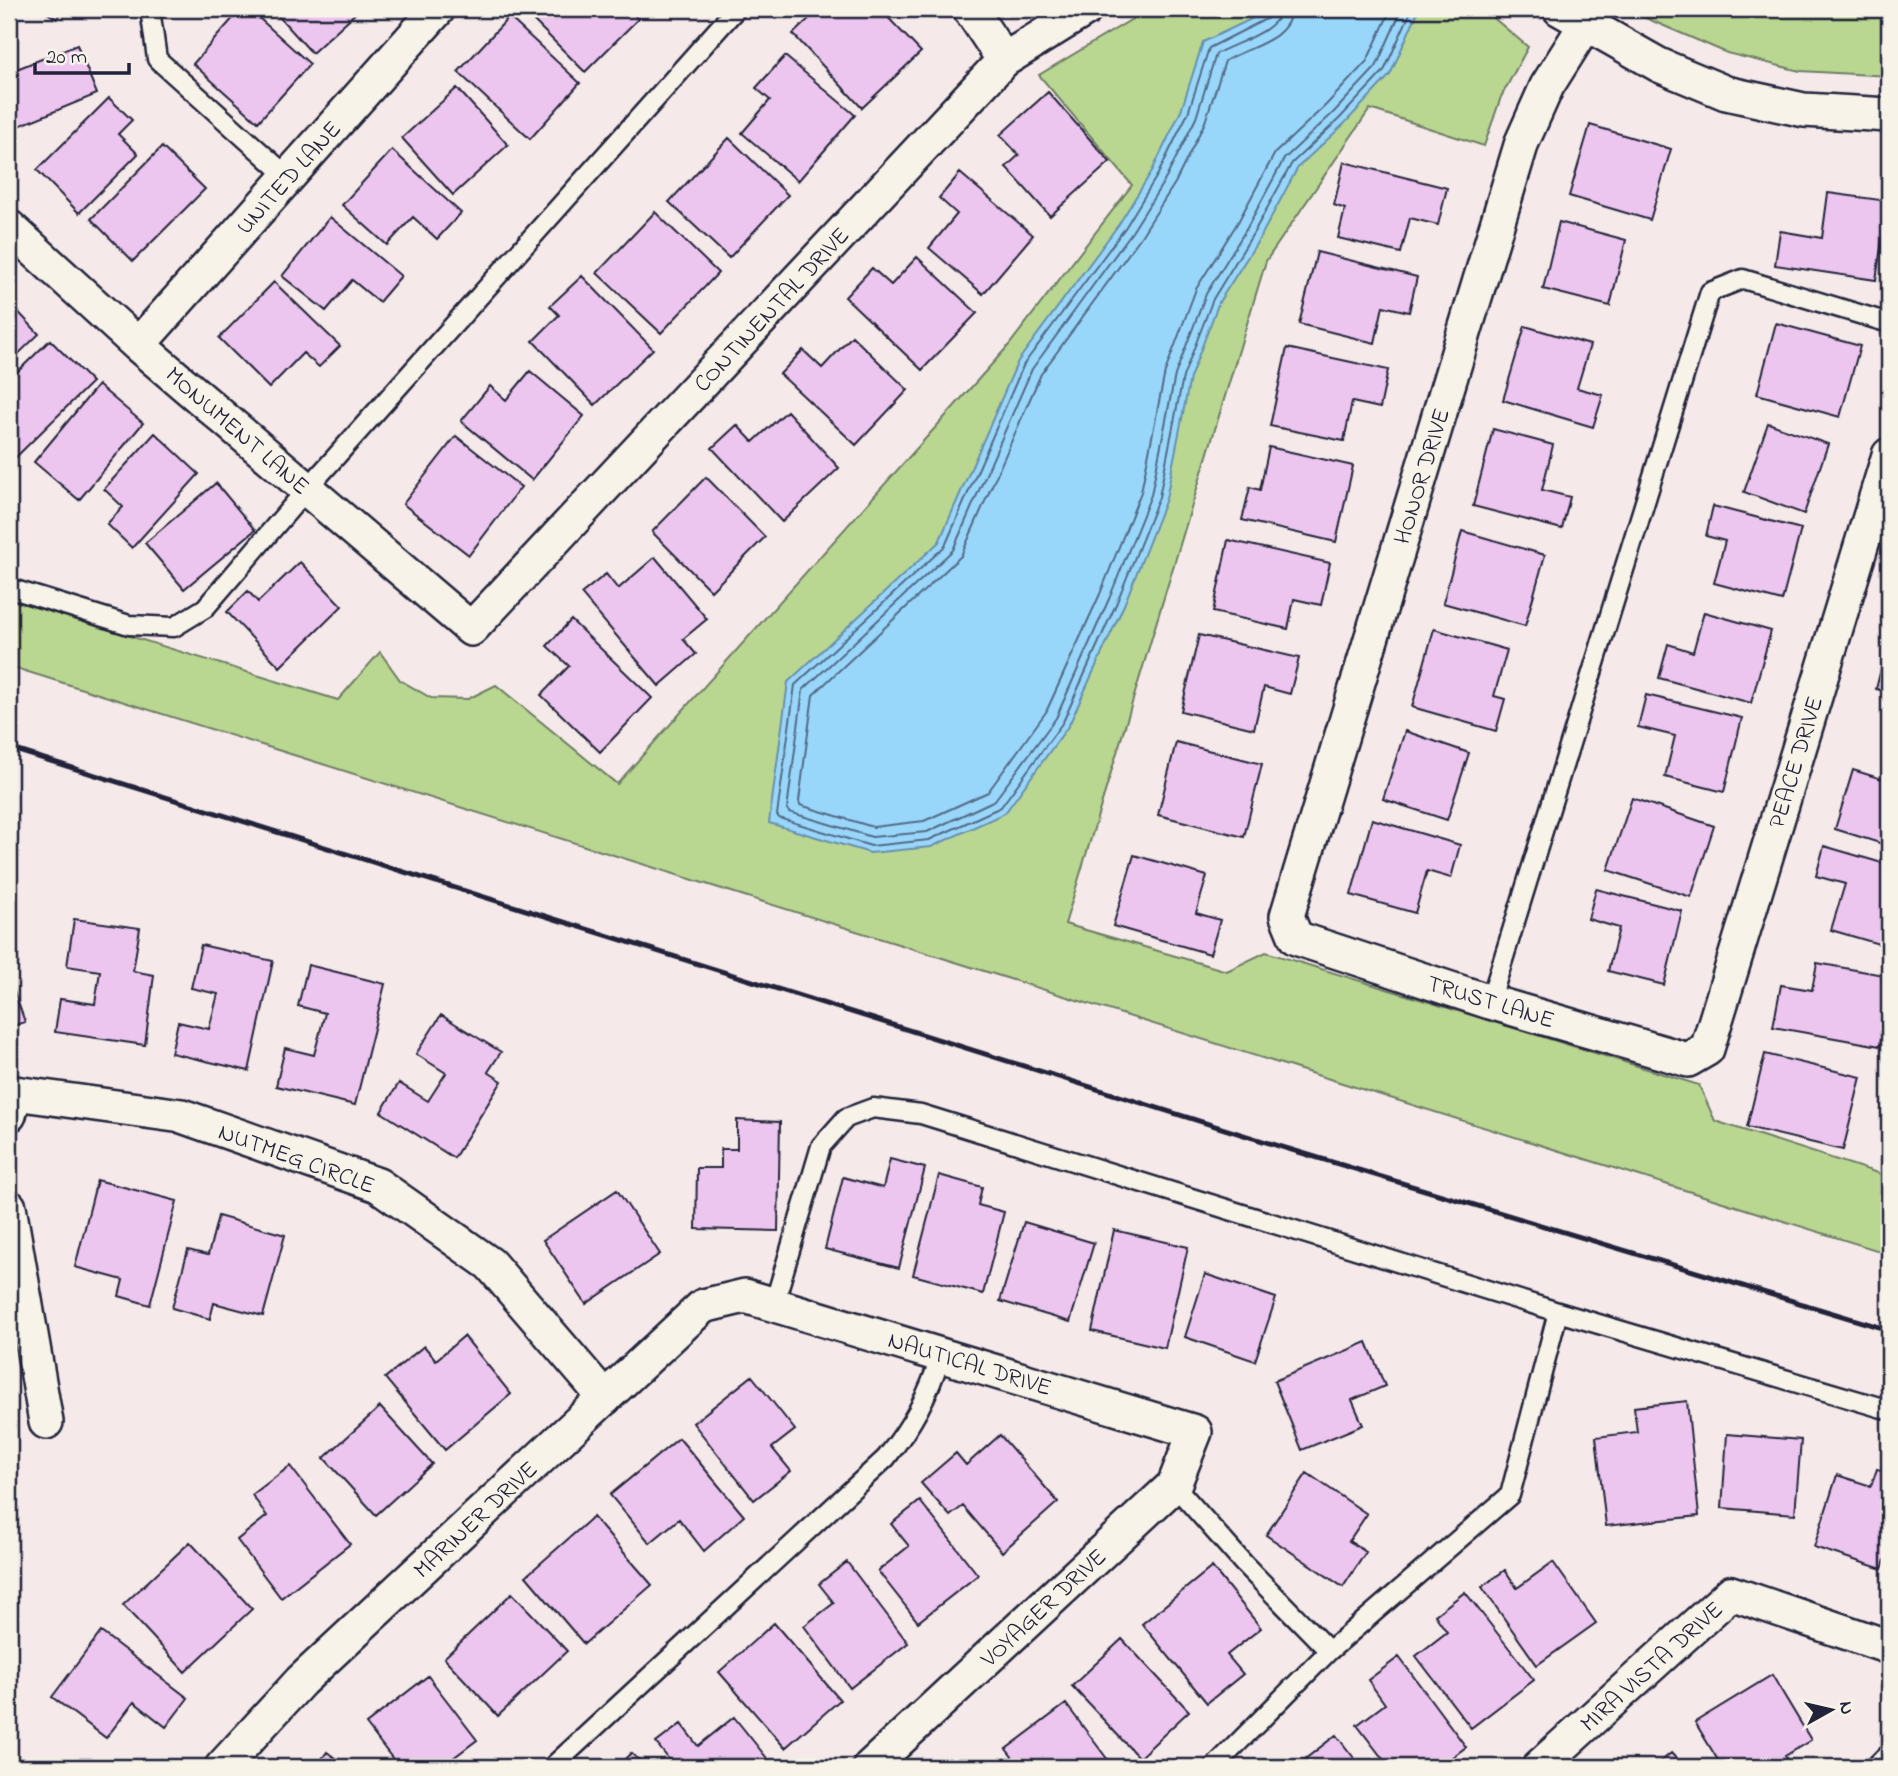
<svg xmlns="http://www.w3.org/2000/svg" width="1898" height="1776" viewBox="0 0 1898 1776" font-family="'Indie Flower',sans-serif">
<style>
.green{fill:#b9d790;stroke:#6e7c66;stroke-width:2}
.water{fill:#99d7fa;stroke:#698fae;stroke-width:2}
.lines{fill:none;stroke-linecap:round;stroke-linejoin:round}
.shore{stroke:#526a87;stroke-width:2}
.building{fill:#edc6ef;stroke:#22223b;stroke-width:2}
.service-casing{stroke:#22223b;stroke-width:23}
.minor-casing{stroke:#22223b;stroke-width:38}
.service{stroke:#f7f3e8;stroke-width:18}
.minor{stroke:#f7f3e8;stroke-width:33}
.rail{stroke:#22223b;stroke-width:5}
.labels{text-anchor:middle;stroke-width:5;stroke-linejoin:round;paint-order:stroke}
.street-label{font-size:24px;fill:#22223b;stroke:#f7f3e8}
</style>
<rect width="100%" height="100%" fill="#f5eae9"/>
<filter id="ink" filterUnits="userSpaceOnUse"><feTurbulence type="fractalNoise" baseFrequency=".0143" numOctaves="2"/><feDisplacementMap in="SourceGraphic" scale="14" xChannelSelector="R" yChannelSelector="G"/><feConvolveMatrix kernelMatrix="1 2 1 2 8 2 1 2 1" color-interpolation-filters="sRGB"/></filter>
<g filter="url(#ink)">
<path class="green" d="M1149,9H1483L1528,47L1501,97L1484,146L1370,109L1266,261L1065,924L1227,971L1266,952L1699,1085L1715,1121L1884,1175L1889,1160V1254L9,666V599L338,700L380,652L400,680L431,698L468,699L496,685L617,784L1009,345L1132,185L1039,75Z
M1630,9H1889V76L1800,71L1727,53L1641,16Z"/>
<path class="water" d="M1267,9H1419L1390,75L1344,124L1298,167L1261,236L1219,302L1190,378L1166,499L1124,605L1069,725L1005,813L931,847L870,853L769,823L788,682L939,542L1018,361L1119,224L1152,171L1181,111L1203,42L1264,13Z"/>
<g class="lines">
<path class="shore" d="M1272,9L1268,18L1209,48L1188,113L1158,174L1125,228L1024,364L945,546L795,685L777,815L779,818L871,846L929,840L1001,807L1063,722L1117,602L1159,497L1183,377L1213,299L1254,232L1292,163L1339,119L1384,71L1412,9
M1281,9C1279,32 1234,43 1216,54L1196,118L1166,178L1132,232L1032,369L953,550L803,690L787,809L789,812L872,837L927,832L995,800L1056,718L1109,599L1151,495L1175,375L1206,294L1247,228L1284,159L1333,113L1376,67L1402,9
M1291,9C1290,41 1247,47 1225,61L1205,122L1175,183L1140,238L1041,374L961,556L813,695L799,801L800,805L873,827L924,821L988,792L1046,712L1100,594L1141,492L1165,372L1196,289L1238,222L1275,153L1326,105L1367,61L1391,9"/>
</g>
<path class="building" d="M41,9H63L57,19Z
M241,9H249L310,64L258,122L193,64Z
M272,9H360L312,53Z
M522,9H629L638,19L585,72Z
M819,9H880L921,52L862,108L793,34Z
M509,17L580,83L530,139L458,72Z
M77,45L97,94L9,130V72Z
M785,56L855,115L798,181L742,133L770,100L756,88Z
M457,88L508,145L453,195L402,138Z
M1048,92L1110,162L1050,216L1006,167L1019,155L1000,135Z
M109,98L132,120L118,134L138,154L79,213L37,170Z
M1590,125L1671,149L1650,220L1569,196Z
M729,138L788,195L729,258L669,202Z
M162,147L205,189L133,261L91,219Z
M392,150L461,213L437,239L413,217L387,245L342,205Z
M1344,162L1447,188L1438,225L1410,218L1401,253L1338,238L1345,209L1334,205Z
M960,173L1033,235L983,294L929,248L957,214L939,198Z
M1828,193L1888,201L1876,280L1775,265L1780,231L1822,238Z
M655,212L718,273L661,333L597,273Z
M330,217L401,276L379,302L352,280L326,311L282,276Z
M1559,222L1626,240L1610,306L1543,289Z
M1317,252L1417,277L1409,312L1383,306L1375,343L1299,324Z
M917,257L977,313L922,370L845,297L872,268L891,285Z
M582,276L653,349L595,405L533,341L559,315L550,306Z
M274,282L340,346L319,367L303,353L269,388L219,338Z
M9,302L39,334L9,363Z
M1776,323L1860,346L1840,417L1757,394Z
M1525,326L1590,345L1577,388L1603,395L1593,427L1503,400Z
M852,336L908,390L856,445L780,374L803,350L822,368Z
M50,340L92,382L12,461L9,458V380Z
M1287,348L1388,370L1380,408L1352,402L1344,441L1270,426Z
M530,371L584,416L532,480L461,421L490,386L506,400Z
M98,385L143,423L79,500L34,462Z
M787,411L839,468L782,522L712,448L737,425L753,442Z
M1768,423L1828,444L1804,514L1744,492Z
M1493,429L1553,445L1542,490L1570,497L1562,529L1473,506Z
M155,433L199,474L132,548L107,524L123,507L104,489Z
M456,436L521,487L469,555L403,504Z
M1269,447L1353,466L1336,542L1242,520L1250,487L1260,490Z
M706,477L765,537L711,591L652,532Z
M216,483L255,530L184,589L145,543Z
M1713,506L1801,529L1782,601L1714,583L1725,541L1706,536Z
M1462,531L1545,555L1525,626L1443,603Z
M1228,540L1330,563L1321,605L1294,599L1288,629L1213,612Z
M655,557L707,619L683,639L696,654L659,686L581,594L606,574L618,589Z
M300,562L342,606L280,667L227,612L248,591L258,602Z
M1704,612L1771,631L1751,703L1659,678L1668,644L1693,652Z
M571,620L652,698L600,752L541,695L569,666L547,646Z
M1434,629L1507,650L1494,696L1505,699L1496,731L1412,707Z
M1199,635L1299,658L1290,694L1264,687L1254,729L1181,711Z
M1884,657L1889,659V692L1876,689Z
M1646,695L1742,718L1724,792L1665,777L1675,736L1638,727Z
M1405,731L1469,753L1447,820L1383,799Z
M1176,742L1262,764L1244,837L1158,815Z
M1886,766L1889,767V846L1835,829L1853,770L1882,779Z
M1632,798L1714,826L1691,897L1608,870Z
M1372,819L1460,845L1451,878L1427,871L1415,913L1351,895Z
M1824,846L1889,865V947L1831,930L1845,884L1816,876Z
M1134,855L1207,876L1196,913L1220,920L1210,954L1113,926Z
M1596,889L1682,911L1664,985L1608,971L1619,928L1588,919Z
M74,919L140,928L133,971L154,975L145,1045L55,1032L60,999L95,1004L100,971L67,966Z
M201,945L273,961L249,1071L171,1053L178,1022L209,1029L218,994L191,988Z
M1817,963L1889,976V993L1880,1046L1773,1027L1781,985L1812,990Z
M308,965L385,984L355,1105L276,1086L285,1048L314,1055L325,1013L298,1006Z
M9,977L25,1022L9,1027Z
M441,1015L501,1052L488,1072L502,1081L454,1158L381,1112L399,1083L428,1101L446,1073L416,1054Z
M1765,1054L1861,1077L1843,1150L1747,1127Z
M737,1120L780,1122L778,1231L696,1229L697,1168H721V1149H737Z
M890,1159L925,1168L899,1268L825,1249L843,1177L883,1188Z
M939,1175L982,1187L978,1205L1004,1212L983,1294L913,1275Z
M97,1180L177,1201L150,1305L119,1296L123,1280L75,1267Z
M617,1190L660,1254L586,1304L543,1240Z
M218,1216L285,1235L263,1316L214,1303L210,1319L172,1308L188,1250L208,1255Z
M1024,1222L1094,1243L1070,1322L1000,1301Z
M1114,1230L1188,1247L1165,1348L1092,1331Z
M1205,1274L1276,1298L1255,1361L1185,1337Z
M464,1336L511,1394L445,1450L385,1378L424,1346L436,1360Z
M1367,1342L1385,1386L1352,1400L1363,1425L1302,1450L1274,1381Z
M752,1376L795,1430L772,1448L791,1471L754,1500L693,1423Z
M1687,1401L1699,1516L1606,1526L1596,1437L1637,1432L1634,1407Z
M380,1407L432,1464L376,1515L324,1458Z
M1727,1434L1801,1440L1795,1514L1722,1508Z
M1000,1435L1058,1502L1002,1552L963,1506L950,1516L921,1483L956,1453L966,1465Z
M679,1438L744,1516L704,1551L679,1519L650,1543L610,1495Z
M290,1466L350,1544L281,1598L237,1540L267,1516L252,1495Z
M1877,1469L1889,1473V1548L1882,1569L1814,1547L1837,1475L1871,1486Z
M1307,1473L1367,1514L1349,1541L1366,1552L1343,1587L1266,1535Z
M920,1501L978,1575L918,1622L878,1571L909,1546L891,1524Z
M593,1517L652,1585L584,1644L526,1576Z
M190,1542L252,1609L185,1672L123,1605Z
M847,1562L908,1643L850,1688L804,1626L834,1603L819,1584Z
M1553,1562L1596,1623L1537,1665L1482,1587L1505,1570L1517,1588Z
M1212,1567L1261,1628L1227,1655L1243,1674L1207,1703L1142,1624Z
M1465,1592L1534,1680L1471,1728L1416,1656L1447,1632L1435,1615Z
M512,1593L567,1651L498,1716L444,1658Z
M774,1623L840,1700L785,1748L719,1672Z
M101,1632L188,1698L166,1727L134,1702L106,1738L52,1697Z
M1122,1639L1189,1711L1139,1758L1072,1686Z
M1399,1657L1466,1747L1439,1767H1389L1357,1725L1385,1704L1368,1680Z
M1772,1675L1811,1740L1785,1756L1792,1767H1722L1695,1722Z
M428,1676L477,1740L448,1762L452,1767H399L366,1724Z
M1066,1704L1108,1760L1099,1767H1020L1006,1749Z
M734,1717L774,1767H675L656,1743L681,1724L698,1746Z
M1336,1735L1361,1767H1295Z
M327,1752L347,1767H316Z
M631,1753L646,1767H617Z
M1671,1753L1684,1767H1654Z
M33,1762L51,1767H31Z"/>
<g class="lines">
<defs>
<path id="service" d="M150,9L157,59L288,177
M9,588L129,625L174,627L205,608L307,489L736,9
M1490,1002L1710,292L1743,279L1889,323
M774,1304L821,1146L846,1118L873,1108L921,1114L1558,1312L1889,1410
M1174,1485L1244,1564L1329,1651L1214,1767
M1329,1651L1510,1495L1558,1312
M552,1767L886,1458C913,1424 928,1396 941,1355
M1875,1767L1889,1753"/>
<path id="minor" d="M970,9L1004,60
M1560,9L1659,65L1726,93L1804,110L1889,115
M1586,24L1547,86L1522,142L1287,916L1296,938L1490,1002L1688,1060L1707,1049L1889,455
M9,227L138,345L471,629L1004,60L1086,9
M138,345L438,9
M9,1115L15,1093L182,1116L378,1185L490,1264L605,1398
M9,1207L46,1422
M222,1767L301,1681L703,1306L745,1296L1195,1432L1174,1485L870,1767
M1539,1767L1731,1593L1889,1647"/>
</defs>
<use href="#service" class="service-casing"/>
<use href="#minor" class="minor-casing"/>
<use href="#service" class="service"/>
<use href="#minor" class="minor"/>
<path class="rail" d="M9,748L1282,1147L1889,1330"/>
</g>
</g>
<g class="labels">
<g class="street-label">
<text transform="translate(288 177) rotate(-48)" y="8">UNITED LANE</text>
<text transform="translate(771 309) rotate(-47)" y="8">CONTINENTAL DRIVE</text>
<text transform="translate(238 430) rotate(41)" y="8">MONUMENT LANE</text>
<text transform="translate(1421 476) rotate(-73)" y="8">HONOR DRIVE</text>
<text transform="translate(1795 762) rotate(-73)" y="8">PEACE DRIVE</text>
<text transform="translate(1491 1001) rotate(17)" y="8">TRUST LANE</text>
<text transform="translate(297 1158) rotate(20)" y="8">NUTMEG CIRCLE</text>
<text transform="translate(970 1363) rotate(17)" y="8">NAUTICAL DRIVE</text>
<text transform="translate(475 1519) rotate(-43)" y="8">MARINER DRIVE</text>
<text transform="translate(1043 1607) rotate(-43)" y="8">VOYAGER DRIVE</text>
<text transform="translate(1651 1666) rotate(-42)" y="8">MIRA VISTA DRIVE</text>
</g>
</g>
<rect width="1898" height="1776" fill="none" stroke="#f7f3e8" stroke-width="35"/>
<rect x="18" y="18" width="1863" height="1741" fill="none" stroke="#22223b" stroke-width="2.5" filter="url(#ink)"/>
<g transform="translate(1831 1710) rotate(82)" stroke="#f7f3e8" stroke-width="5" paint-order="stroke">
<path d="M0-5L12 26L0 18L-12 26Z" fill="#22223b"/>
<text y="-10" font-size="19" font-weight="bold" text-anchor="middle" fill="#22223b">N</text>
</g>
<path d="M35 63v10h94v-10" fill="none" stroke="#22223b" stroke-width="3.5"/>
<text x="46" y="63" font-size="21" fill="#22223b" stroke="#f7f3e8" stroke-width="5" paint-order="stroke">20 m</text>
</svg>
